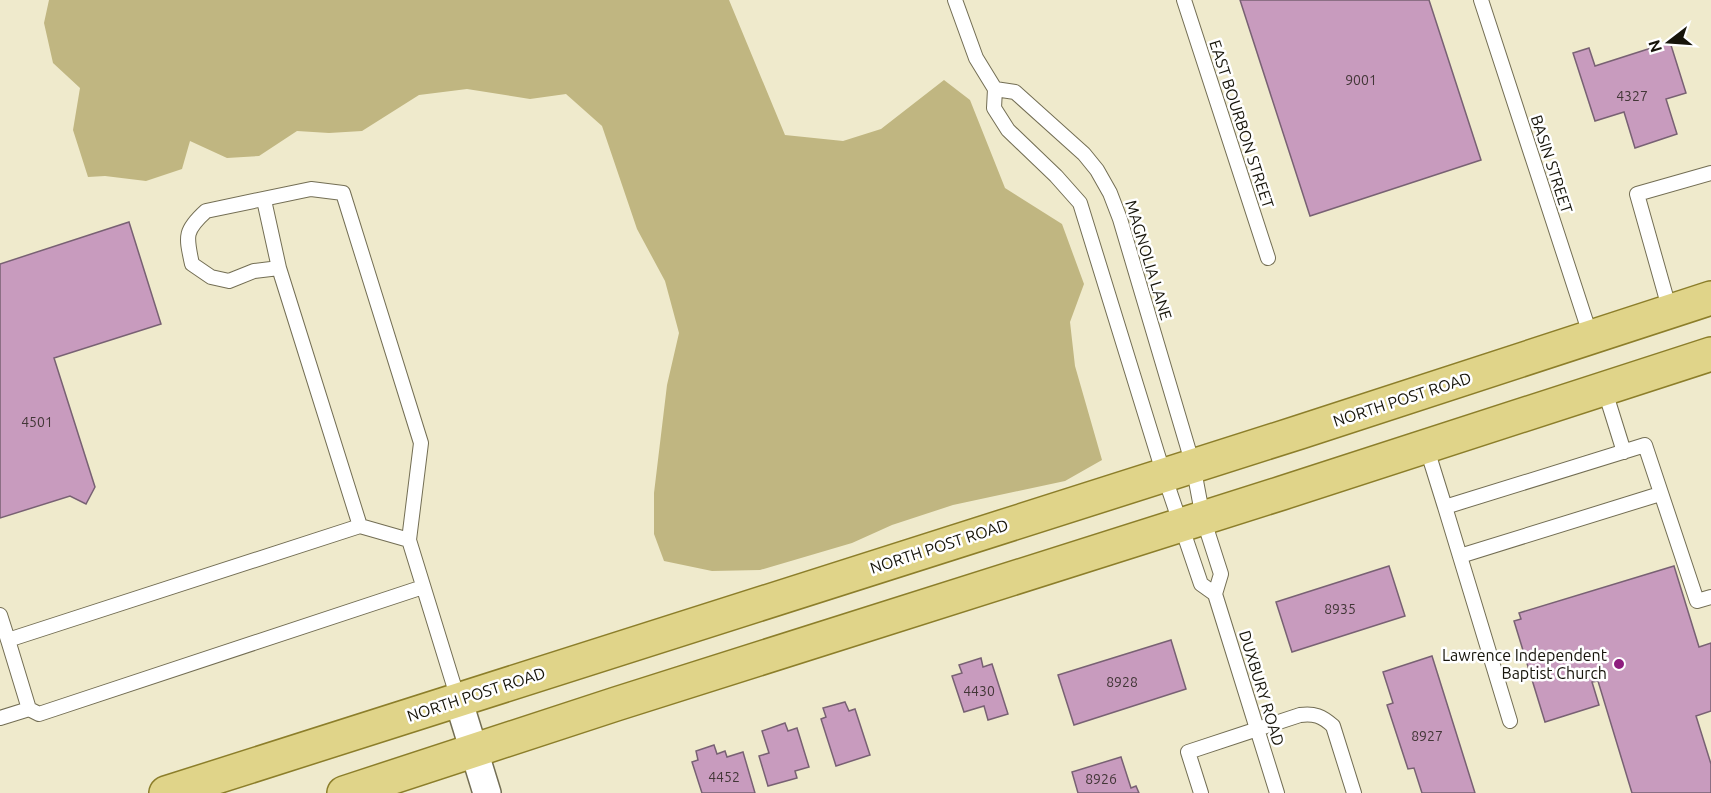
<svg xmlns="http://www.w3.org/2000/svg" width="1711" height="793" viewBox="0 0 1711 793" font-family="Ubuntu,sans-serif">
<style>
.forest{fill:#c0b681}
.building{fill:#c89bbe;stroke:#786173;stroke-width:1.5}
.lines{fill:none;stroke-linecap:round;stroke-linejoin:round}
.service-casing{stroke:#736e54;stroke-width:16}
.minor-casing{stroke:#736e54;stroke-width:30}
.primary-casing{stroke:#8c7e2a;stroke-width:36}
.service{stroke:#fff;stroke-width:14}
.minor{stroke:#fff;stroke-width:27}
.primary{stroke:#e0d489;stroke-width:33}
.poi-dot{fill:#8e1d7e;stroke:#fff;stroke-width:2}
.labels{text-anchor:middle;stroke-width:5;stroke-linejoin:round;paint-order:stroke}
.number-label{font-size:14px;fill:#423637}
.street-label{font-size:16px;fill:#16140a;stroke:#fff}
.poi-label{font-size:16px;fill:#16140a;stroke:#fff;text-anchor:end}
</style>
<rect width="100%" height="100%" fill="#efeacc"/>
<path class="forest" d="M49,0H729L785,135L843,141L881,129L944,80L970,100L1005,188L1062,224L1084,284L1070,322L1075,366L1102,460L1065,481L953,505L892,525L852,543L760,570L712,571L664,561L654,534V493L667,385L679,333L665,281L637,229L602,126L566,94L530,99L467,89L419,95L362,131L329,133L297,131L259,156L227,158L190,141L182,169L146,181L105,176L88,177L73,130L80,88L53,63L44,23Z"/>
<path class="building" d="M1240,0H1429L1481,160L1310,216Z
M1670,42L1686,93L1666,99L1677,134L1635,148L1624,112L1595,121L1573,53L1589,48L1595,66Z
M129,222L161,324L54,358L95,487L86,504L70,496L0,518V264Z
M1389,566L1405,616L1292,652L1276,602Z
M1674,566L1699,647L1711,643V711L1696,716L1711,764V793H1632L1598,681L1592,682L1599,705L1545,722L1514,621L1521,619L1519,613Z
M1171,640L1186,689L1074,725L1058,675Z
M1432,656L1475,793H1422L1414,768L1408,769L1387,705L1393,703L1383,672Z
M981,658L983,667L992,664L1008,714L988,720L984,706L964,712L952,676L962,673L959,665Z
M845,702L849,711L855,709L870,755L836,766L821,719L826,717L823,708Z
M785,723L788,731L797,728L809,767L795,771L797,778L768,786L759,756L769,753L762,731Z
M714,745L717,754L725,751L727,757L743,752L755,793H702L692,762L698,760L696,751Z
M1121,757L1131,788L1136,786L1139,793H1078L1072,772Z"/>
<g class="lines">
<defs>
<path id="service" d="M955,0L976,58L995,89L994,108L1008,130L1056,176L1080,203L1164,475L1201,584L1215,594
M1184,0L1268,258
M1481,0L1591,337
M995,89L1015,92L1084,154L1097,170L1110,193L1120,219L1193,465L1203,518L1221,574L1215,594L1277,793
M264,200L279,268
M1670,311L1637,194L1711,173
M1604,388L1624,452
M1426,446L1445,507L1645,445L1697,601L1711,597
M1445,507L1510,721
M360,526L279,268L254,271L229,281L211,277L192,264C186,236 184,231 206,211L311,189L343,193L421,443L409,540L458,699
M409,540L360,526L8,640L29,709L39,714L423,587
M1460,556L1660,494
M0,615L8,640
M0,718L29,709
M1201,793L1188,752L1300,715C1314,713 1322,716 1333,726L1354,793"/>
<path id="minor" d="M458,699L487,793"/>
<path id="primary" d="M166,793L1300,432L1711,298
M344,793L616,704L1282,493L1711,354"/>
</defs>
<use href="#service" class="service-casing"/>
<use href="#minor" class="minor-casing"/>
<use href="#primary" class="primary-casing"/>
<use href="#service" class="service"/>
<use href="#minor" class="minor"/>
<use href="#primary" class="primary"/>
</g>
<circle class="poi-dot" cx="1619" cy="664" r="6"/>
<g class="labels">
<g class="number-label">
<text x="1361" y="85">9001</text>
<text x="1632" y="101">4327</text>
<text x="37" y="427">4501</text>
<text x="1340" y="614">8935</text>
<text x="1122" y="687">8928</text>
<text x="979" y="696">4430</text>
<text x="1427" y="741">8927</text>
<text x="724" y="782">4452</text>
<text x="1101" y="784">8926</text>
</g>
<g class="street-label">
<text transform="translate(1242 124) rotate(72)" y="6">EAST BOURBON STREET</text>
<text transform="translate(1552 164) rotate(72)" y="6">BASIN STREET</text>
<text transform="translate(1149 260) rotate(73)" y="6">MAGNOLIA LANE</text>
<text transform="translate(1402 399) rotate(-18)" y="6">NORTH POST ROAD</text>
<text transform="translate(939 546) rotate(-18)" y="6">NORTH POST ROAD</text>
<text transform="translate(1262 688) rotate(73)" y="6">DUXBURY ROAD</text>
<text transform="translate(476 694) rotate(-18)" y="6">NORTH POST ROAD</text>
</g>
<g class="poi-label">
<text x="1607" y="661">Lawrence Independent<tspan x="1607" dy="18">Baptist Church</tspan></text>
</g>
</g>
<g transform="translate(1669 42) rotate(253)" stroke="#ffffff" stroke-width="4.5" paint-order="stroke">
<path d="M0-4.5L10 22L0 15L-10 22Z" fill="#16140a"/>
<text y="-9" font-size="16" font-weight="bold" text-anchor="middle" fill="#16140a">N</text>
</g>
</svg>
